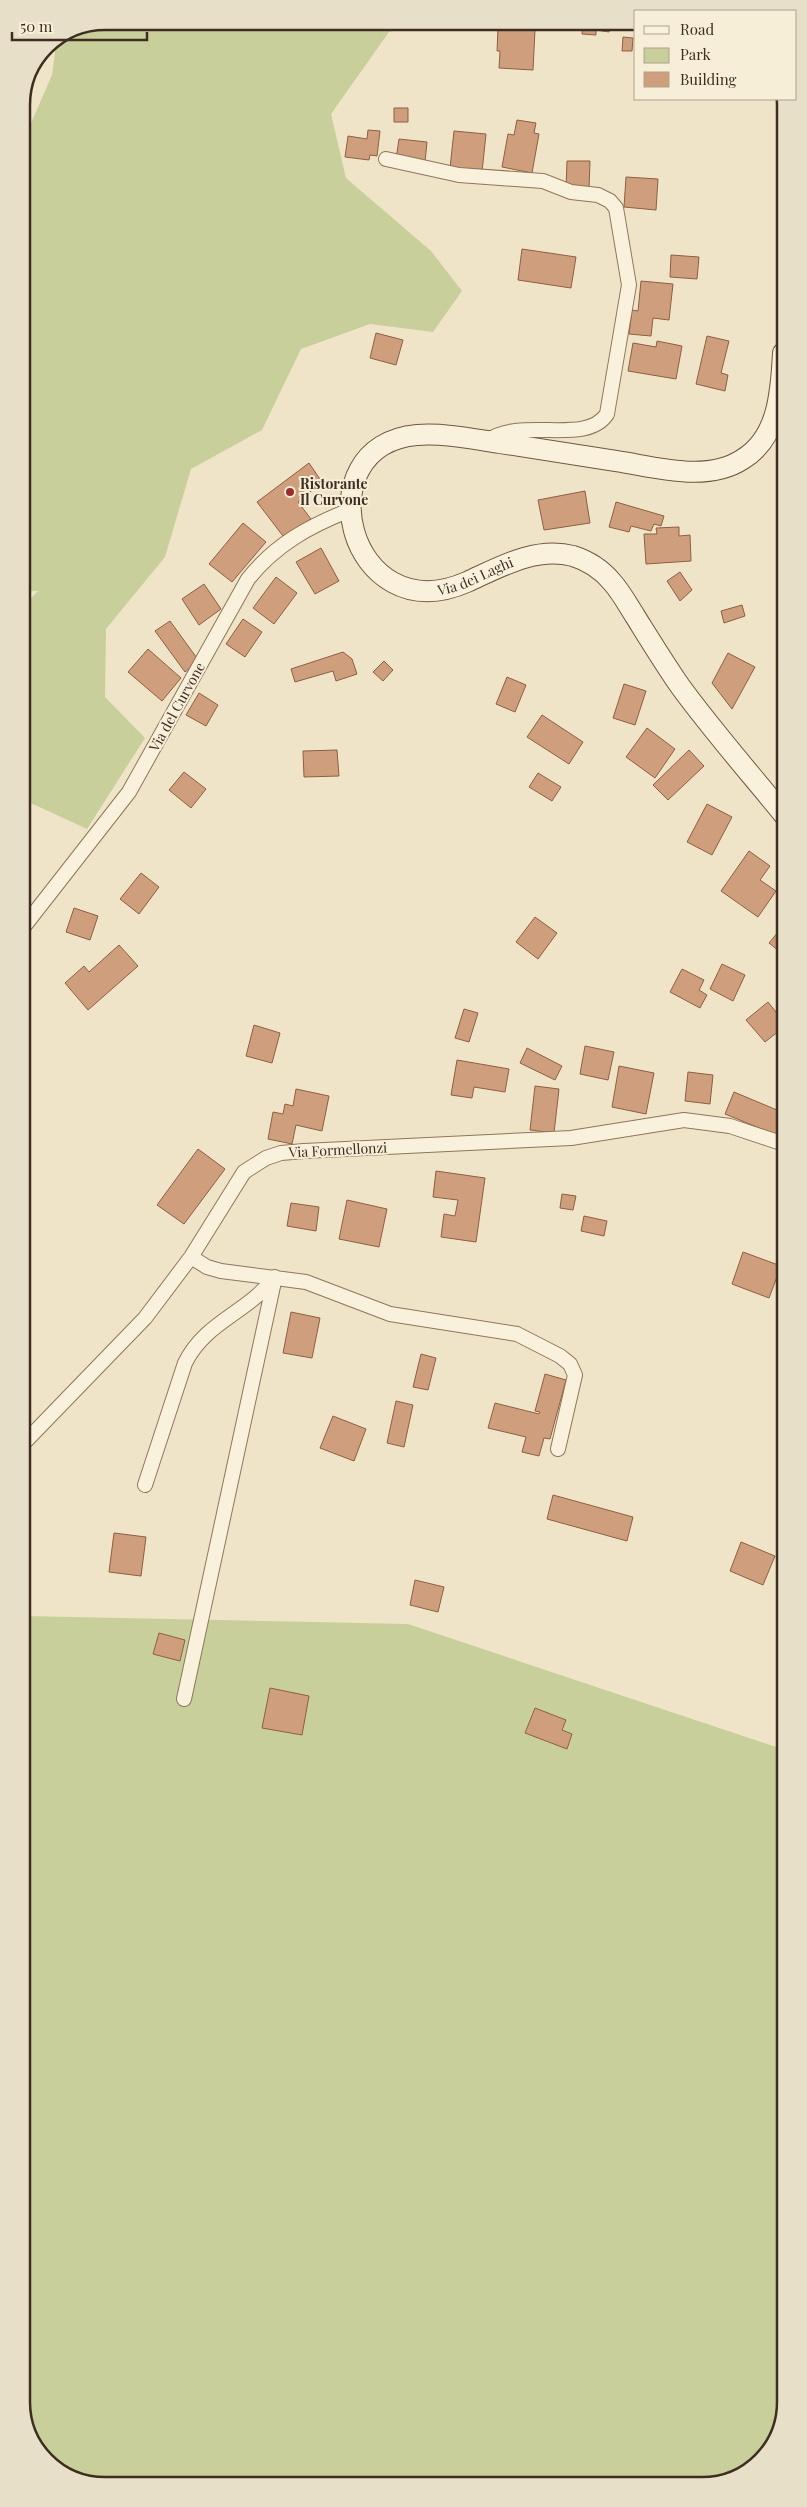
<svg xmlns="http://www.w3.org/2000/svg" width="807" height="2507" viewBox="0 0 807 2507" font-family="'Playfair Display',serif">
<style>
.green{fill:#c9cf9b}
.building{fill:#cf9f7d;stroke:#8d5f41}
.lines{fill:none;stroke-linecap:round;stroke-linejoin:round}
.street-casing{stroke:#8d765c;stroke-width:16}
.secondary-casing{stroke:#6f573f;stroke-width:22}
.street{stroke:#faf1dc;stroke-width:14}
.secondary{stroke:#faf1dc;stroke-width:20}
.poi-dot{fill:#9e2a2b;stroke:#f7eed8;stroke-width:2}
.labels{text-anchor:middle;stroke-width:4;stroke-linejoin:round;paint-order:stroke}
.poi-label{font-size:14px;font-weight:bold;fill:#3d2e20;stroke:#f7eed8;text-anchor:start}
.street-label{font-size:14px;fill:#3d2e20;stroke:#f7eed8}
.rim{fill:none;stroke:#3d2e20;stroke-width:2.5}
</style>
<rect width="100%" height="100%" fill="#f0e4c8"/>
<path class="green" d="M418,24L389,32L331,114L346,178L431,251L462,291L433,332L370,324L301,349L262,430L191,469L165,557L106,629L105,697L145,738L87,829L22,799V607L38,591H22L21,146L52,75L57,38L73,27Z
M23,1616L408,1624L785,1750L786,2403L768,2453L724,2483L99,2486L50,2465L24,2424Z"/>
<path class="building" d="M610,22L609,32L596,30V35L582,34L583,23Z
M498,28L535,30L533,70L499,68L500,51H497Z
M623,37L633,38L632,51H622Z
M394,108H408V122H394Z
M517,120L536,123L534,133L539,134L532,173L502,167L508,134L514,135Z
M368,130L380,131L377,156L370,155L369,160L345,157L348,136L367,139Z
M454,131L486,134L482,172L450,168Z
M399,139L427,142L425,162L396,159Z
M567,161H590L589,190L566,189Z
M626,177L658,179L656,210L624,207Z
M522,249L576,257L571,288L518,280Z
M671,255L699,257L697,279L670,277Z
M641,281L673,284L669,320L653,318L651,336L629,334L632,310L638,311Z
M376,333L403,340L396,365L370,358Z
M707,336L729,341L721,373L728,375L725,391L696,384Z
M657,341L682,346L676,379L628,371L633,343L656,347Z
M309,463L322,482L298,502L311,519L283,536L257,502Z
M585,491L590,523L544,530L538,500Z
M616,502L664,516L661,526L654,524L651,531L631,526L629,532L609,527Z
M243,523L266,542L232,582L209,564Z
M679,527V536L690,535L691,561L646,564L644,534H657L656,528Z
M321,548L339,581L315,594L296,562Z
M680,572L692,590L680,601L667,581Z
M276,577L297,593L274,624L253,608Z
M204,584L221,609L199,625L182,599Z
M742,605L745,616L724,623L721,611Z
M243,619L262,632L245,657L226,644Z
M170,621L199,661L185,672L155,631Z
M148,649L181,678L162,701L128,672Z
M343,652L352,659L357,674L336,681L333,671L295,682L291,669Z
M728,653L755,667L732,709L712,683Z
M384,661L393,670L383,681L373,672Z
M507,677L526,685L515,712L496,704Z
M624,684L646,691L635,725L613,718Z
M199,693L218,705L206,726L186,715Z
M542,715L583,742L569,764L527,737Z
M647,728L675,749L655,778L626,757Z
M784,740V753L777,745Z
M337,750L339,776L304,777L303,751Z
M689,750L704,766L668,800L653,785Z
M184,772L206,789L191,808L169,790Z
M538,773L561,787L552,801L529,787Z
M707,804L732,817L712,855L687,842Z
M749,851L770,866L760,880L776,891L758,917L721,891Z
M141,873L159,887L139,914L120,899Z
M74,908L98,916L90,940L66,932Z
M535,917L557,933L538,959L516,942Z
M784,925V955L769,943Z
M119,945L138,966L88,1010L65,983L84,966L89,972Z
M722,964L745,975L733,1001L710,989Z
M682,969L704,980L699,990L707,995L700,1008L670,992Z
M768,1002L784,1022V1027L765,1042L746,1020Z
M464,1009L478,1013L469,1042L455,1038Z
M254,1025L280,1033L272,1063L246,1056Z
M585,1046L614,1052L608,1080L580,1074Z
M527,1048L562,1066L555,1080L520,1063Z
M457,1060L509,1069L505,1092L474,1087L472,1098L451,1095Z
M619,1066L654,1073L646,1114L612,1107Z
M688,1072L713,1075L710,1104L685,1101Z
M535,1086L559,1089L554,1133L530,1130Z
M296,1089L329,1096L322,1131L296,1125L292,1144L268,1139L273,1112L283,1114L285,1104L293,1106Z
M734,1092L784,1113V1123L779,1136L725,1114Z
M198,1149L225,1169L184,1224L157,1205Z
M436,1171L485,1178L476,1242L441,1237L444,1214L455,1216L458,1200L433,1197Z
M562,1194L576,1196L573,1210L560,1208Z
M347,1200L387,1209L379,1247L339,1239Z
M291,1203L319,1207L316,1231L287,1226Z
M584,1216L607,1221L604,1236L581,1231Z
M743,1252L781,1266L769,1298L732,1284Z
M291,1312L320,1318L312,1358L283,1353Z
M421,1354L436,1358L428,1390L413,1387Z
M545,1374L566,1380L550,1439L544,1438L539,1456L522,1452L526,1437L488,1428L495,1403L539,1414L540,1412L535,1411Z
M396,1401L413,1405L404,1447L387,1443Z
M333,1416L366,1429L354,1461L320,1448Z
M553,1495L633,1517L627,1541L547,1519Z
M114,1533L146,1537L141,1576L109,1572Z
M741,1542L775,1556L763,1585L730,1571Z
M415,1580L444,1587L438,1612L410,1605Z
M159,1633L185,1640L180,1661L153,1654Z
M270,1688L309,1696L302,1735L262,1728Z
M535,1708L566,1720L562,1730L572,1734L567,1749L525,1733Z"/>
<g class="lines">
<defs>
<path id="street" d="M386,159L459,175L543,181L571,192L598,195L610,201L616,208L629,285L607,414C586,446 522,416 487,441
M22,929L129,792L248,579C275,545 309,526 350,510
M191,1257L207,1267L221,1271L306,1282L390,1314L517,1334L560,1356L570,1364L575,1375L558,1449
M23,1444L145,1318L191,1257L244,1172L266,1158L281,1153L304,1151L571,1138L684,1120L730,1126L784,1144
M145,1485L185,1363C205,1322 247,1313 273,1279
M184,1699L275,1277"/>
<g id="secondary">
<path id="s1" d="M783,353C781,390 779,437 743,459C707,483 656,467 616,461C577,455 538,449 500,443C473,439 445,433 417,435C302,445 348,634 467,582C500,567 536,546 573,556C589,561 602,570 612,582C621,592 628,605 635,616C650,640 664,663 680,686C712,730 749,772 784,815"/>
</g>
</defs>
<use href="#street" class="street-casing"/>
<use href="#secondary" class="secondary-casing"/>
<use href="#street" class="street"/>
<use href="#secondary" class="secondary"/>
</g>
<circle class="poi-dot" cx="290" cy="492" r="5"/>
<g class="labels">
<g class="poi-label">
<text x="300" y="489">Ristorante<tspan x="300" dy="16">Il Curvone</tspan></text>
</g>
<g class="street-label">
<text dy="5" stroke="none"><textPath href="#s1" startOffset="735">Via dei Laghi</textPath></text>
<text transform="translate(177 707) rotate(-61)" y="5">Via del Curvone</text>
<text transform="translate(338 1150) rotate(-3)" y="5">Via Formellonzi</text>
</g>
</g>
<path d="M0 0H807V2507H0ZM105 30H702A75 75 0 0 1 777 105V2402A75 75 0 0 1 702 2477H105A75 75 0 0 1 30 2402V105A75 75 0 0 1 105 30Z" fill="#e8dfc9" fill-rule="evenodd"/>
<path class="rim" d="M105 30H702A75 75 0 0 1 777 105V2402A75 75 0 0 1 702 2477H105A75 75 0 0 1 30 2402V105A75 75 0 0 1 105 30Z"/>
<rect x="634" y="10" width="162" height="90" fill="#f7eed8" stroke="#ada18e"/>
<rect x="644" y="26" width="25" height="8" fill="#faf1dc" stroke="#ada18e"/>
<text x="680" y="35" font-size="15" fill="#3d2e20">Road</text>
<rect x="644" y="48" width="25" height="15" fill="#c9cf9b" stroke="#ada18e"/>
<text x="680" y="60" font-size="15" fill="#3d2e20">Park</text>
<rect x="644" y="72" width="25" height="15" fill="#cf9f7d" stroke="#ada18e"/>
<text x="680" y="85" font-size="15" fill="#3d2e20">Building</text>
<path d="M12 32v8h135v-8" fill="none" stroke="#3d2e20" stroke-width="2.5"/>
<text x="20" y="32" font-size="15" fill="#3d2e20" stroke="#f7eed8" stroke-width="4" paint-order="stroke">50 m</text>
</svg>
